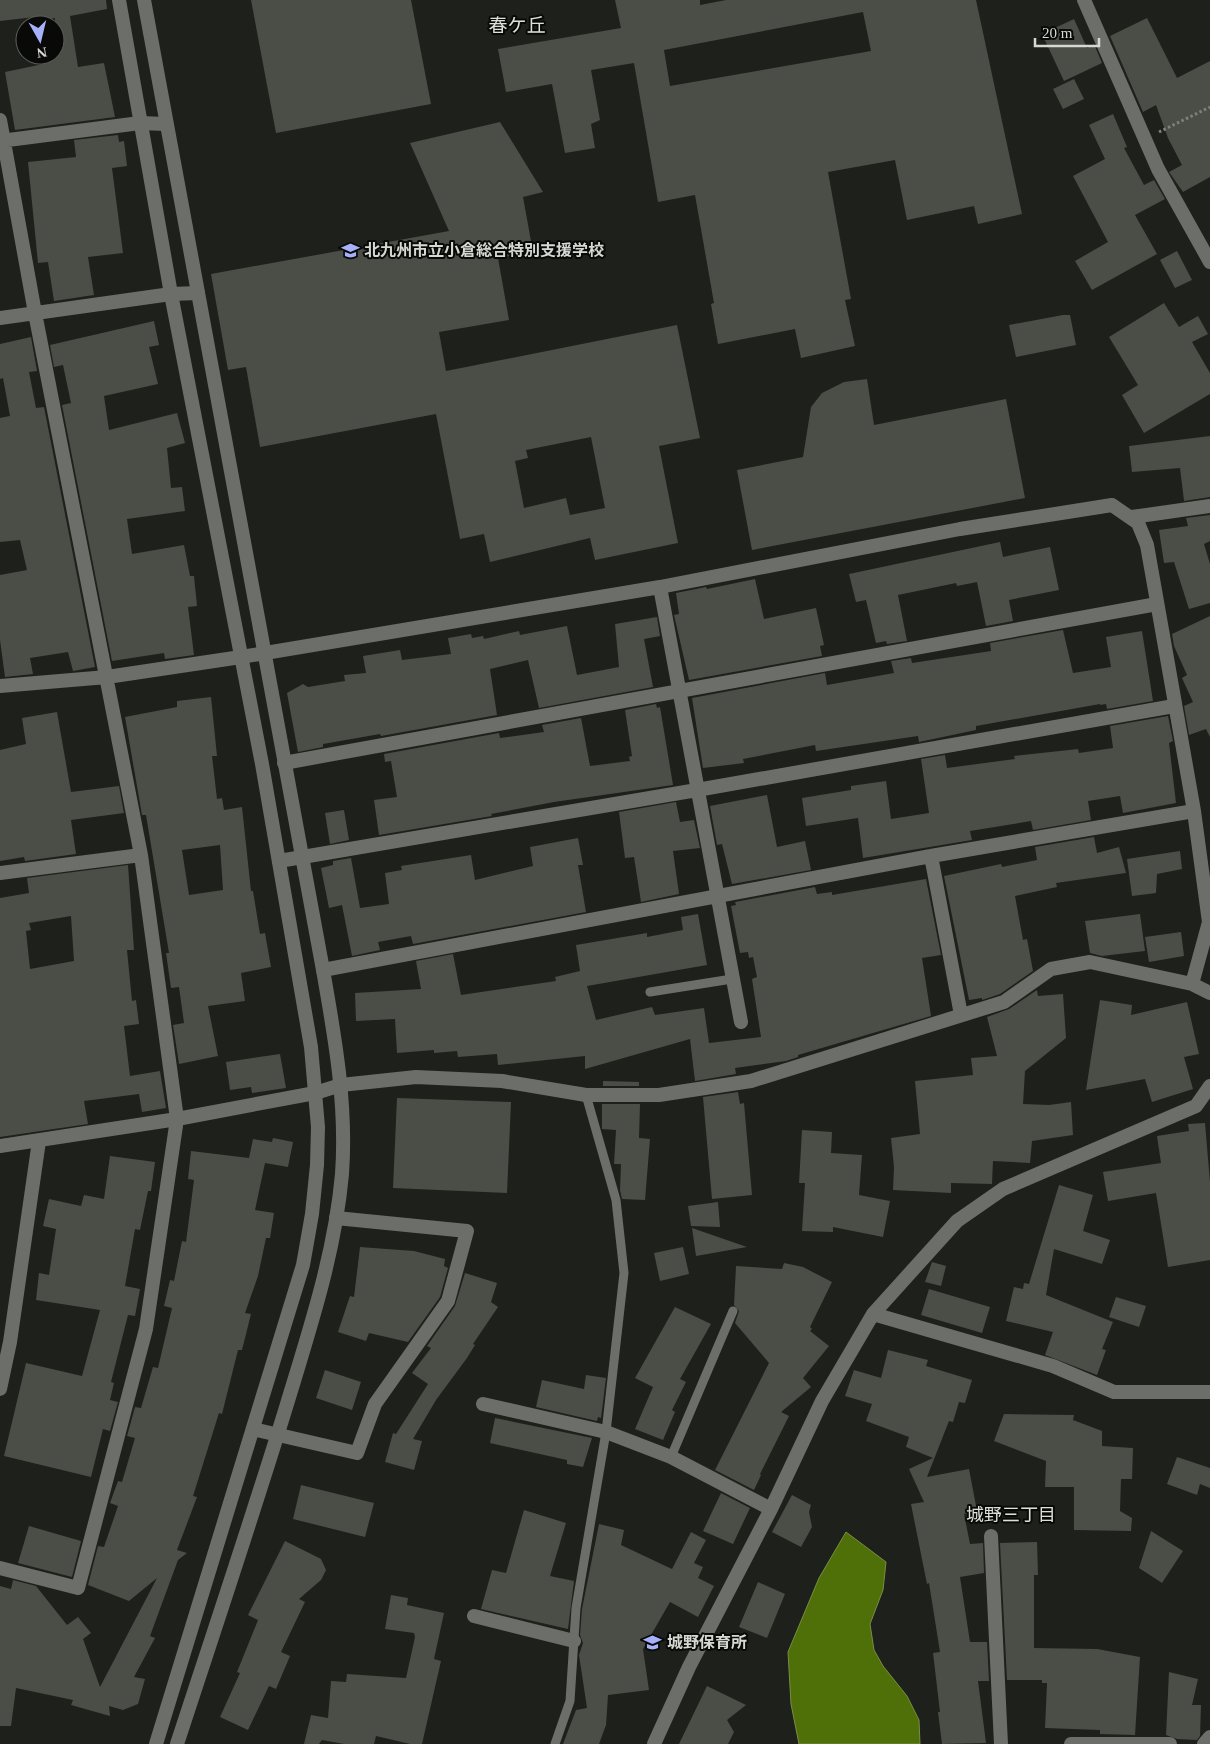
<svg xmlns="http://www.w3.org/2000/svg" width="1210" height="1744" viewBox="0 0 1210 1744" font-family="'Times New Roman','Noto Sans JP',serif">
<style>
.water{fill:#4f6f08;stroke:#788e45}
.building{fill:#4b4d47;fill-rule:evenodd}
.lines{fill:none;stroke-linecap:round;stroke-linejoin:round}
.path{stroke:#7e807c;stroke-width:3;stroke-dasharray:2.5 2.5;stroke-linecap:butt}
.service{stroke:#6c6f69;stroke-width:9}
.minor{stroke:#6c6f69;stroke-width:14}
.tertiary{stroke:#6c6f69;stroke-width:14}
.labels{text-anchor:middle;stroke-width:4;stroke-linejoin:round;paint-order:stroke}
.poi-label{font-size:16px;font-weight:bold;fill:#d6d8d4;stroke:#090a07;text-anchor:start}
.neighbourhood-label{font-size:18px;fill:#dde0d9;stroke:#090a07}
.quarter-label{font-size:19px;fill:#dde0d9;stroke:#090a07}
</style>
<rect width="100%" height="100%" fill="#1e201b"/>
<path class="water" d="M846,1532L886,1562L883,1590L870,1624L874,1650L883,1666L907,1696L919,1720L920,1744H799L791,1704L788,1652L819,1578Z"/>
<path class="building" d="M0,0H106L107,9L70,16L78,67L104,63L115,117L15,130L5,72L48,63L47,55H55V18L44,20L43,16L0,21Z
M251,0H411L431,104L276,133Z
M615,0H700V5L726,0H976L1022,214L978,224L974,206L907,220L895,160L828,172L851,299L845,300L855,346L801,358L795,329L718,344L711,304L714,303L695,195L658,202L634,63L591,70L600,120L591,124L595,148L565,153L552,84L506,92L498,49L621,28ZM863,12L871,51L670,86L664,50Z
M1147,18L1177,78L1210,61V177L1183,192L1169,172L1182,165L1168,138L1156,105L1143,112L1110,36Z
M1074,19L1087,48L1094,44L1102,63L1064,81L1042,34Z
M1074,79L1084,99L1063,109L1053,89Z
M1113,114L1127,147L1124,148L1144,185L1154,180L1165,199L1135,215L1157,254L1092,290L1075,261L1108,242L1073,176L1105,159L1089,125Z
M500,122L543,192L523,197L533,252L498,258L509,320L439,332L446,371L677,325L700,438L659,446L678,543L595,560L590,538L490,562L484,534L460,539L436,414L260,447L246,367L228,370L211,274L449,231L410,143ZM591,437L605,508L570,515L566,498L524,508L515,461L528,458L526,450Z
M118,135L119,142L124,141L127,166L112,168L123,253L88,257L94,295L54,301L48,262L38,263L28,162L76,157L74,140Z
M1177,251L1192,280L1175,288L1160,260Z
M1164,303L1179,327L1198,316L1208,334L1192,342L1210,373V394L1144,433L1122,395L1138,385L1109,337Z
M1063,315H1070L1076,345L1016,357L1009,325Z
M154,321L159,345L149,347L158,384L104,396L109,430L177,413L185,443L167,448L171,488L182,487L185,511L127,519L132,554L184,545L190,576H194L197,606L188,607L194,655L165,659L164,653L112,661L62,405L71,403L63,365L54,367L50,345Z
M31,337L37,371L29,372L36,408L44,407L95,667L73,671L68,652L30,658L33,674L5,677L0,640V575L27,570L20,540L0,542V418L10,416L3,378L0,379V344Z
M867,379L874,425L1006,399L1025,498L752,550L737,470L803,457L811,407L822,393L844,382Z
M1210,436V497L1184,501L1180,468L1132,472L1129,446Z
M1210,515V541L1204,544L1210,564V603L1189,609L1174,562L1164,563L1159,530L1188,526L1186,518Z
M1000,542L1003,557L1050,547L1059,590L1009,600L1013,621L986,626L977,582L957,586L956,583L898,595L907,641L887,644L886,641L876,643L866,600L856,602L849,574Z
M755,579L764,619L816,608L824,645L820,646L822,656L689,680L674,615L679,614L676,593L706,587L707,589Z
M1210,616V737L1206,729L1189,735L1184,706L1193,702L1182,678L1187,675L1174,646L1172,634Z
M657,617L660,636L644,639L653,687L539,708L528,660L490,669L497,715L381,736L380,734L323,744V747L298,752L287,693L303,684L308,687L345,681L344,675L366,673L363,656L400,650L402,660L451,654L448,638L471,634L472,638L483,636L484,639L519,631L520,635L567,626L577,675L619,667L615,624Z
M1063,630L1073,673L1111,667L1106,637L1142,631L1153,701L1107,709L1106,704L1100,705V704L976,726V730L919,742L918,736L816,751L815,745L743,759L744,763L703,768L692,698L825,673L827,685L894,673L891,661L911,658L912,663L991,651L990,643Z
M211,697L217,756H212L217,799L222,798L224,810L242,807L251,891H253L260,934L265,933L271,967L241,973L245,1001L208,1006L218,1056L179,1064L173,1025L184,1023L179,987L171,988L166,953H169L146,815H142L125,717L177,707V701ZM220,845L223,890L189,895L182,850Z
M656,704L657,708L660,707L673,785L554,802L491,814L492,816L379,835L374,800L397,797L391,761L385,762L384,754L499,733L500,738L544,732L542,725L581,718L590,766L630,761L629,757L632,756L625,710Z
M57,712L71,792L119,786L124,813L71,820L76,854L25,861L24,857L0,861V750L26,744L22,718Z
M1168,716L1173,741L1169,743L1176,803L1123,813L1120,796L1088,801L1091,820L1033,830L1031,821L970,831L972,840L863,858L858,818L806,826L802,798L851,790V786L886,781L891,819L929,813L921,759L945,755L947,768L1015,759L1014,756L1078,749L1079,753L1113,748L1110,726Z
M767,795L777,847L805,841L811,870L732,884L722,844L717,845L710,806Z
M676,802L680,822L694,820L700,848L673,851L679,894L641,902L634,857L625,858L619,812Z
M344,810L349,840L330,844L325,813Z
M1094,837L1097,853L1119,847L1126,873L1056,883L1057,887L1015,896L1023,940L1027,939L1033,971L1000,994L982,1000V998L969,1000L944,876L1001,864L1002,867L1037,860L1035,847Z
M578,838L583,865H578L586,912L413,944L411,936L378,942L380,950L352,956L342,905L329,908L321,868L333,865V861L351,858L360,908L389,904L385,873L402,870L401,866L471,855L475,880L533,866L530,847Z
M1180,851L1182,869L1157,874L1156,893L1132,896L1127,859Z
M128,865L134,950H127L132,1001L136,1000L139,1024L124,1026L130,1076L160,1071L166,1108L142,1112L139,1094L84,1101L88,1124L0,1137V898L29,893L27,878ZM71,916L74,961L30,969L26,931L31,930L29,923Z
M926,879L941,955L922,958L931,1016L798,1055V1057L786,1061L735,1068L736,1074L695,1081L690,1039L585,1069V1056L498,1065L497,1054L458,1057L457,1051L434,1053V1050L397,1053L395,1019L356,1021L355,993L421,989L416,961L453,954L461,995L556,981L555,977L580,971L576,945L647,933V937L683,930L681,917L698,914L707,965L587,986L596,1020L652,1007L655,1015L704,1008L709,1043L761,1037L752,979L757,977L753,957L749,958L748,952L740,953L731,906L736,905L735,902L815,887L817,894L832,892V895Z
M1140,914L1145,951L1102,956L1090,953L1085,921Z
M1181,932L1184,956L1149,962L1145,937Z
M1037,990L1038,996L1063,994L1066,1038L1025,1071L1023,1104L1049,1105L1071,1102L1073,1135L1032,1141L1030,1163L993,1161L992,1184L951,1183V1193L893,1190L894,1167L891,1138L920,1134L915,1081L973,1075L971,1058L997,1056L987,1017L1009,1009Z
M1100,1000L1132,1005L1131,1015L1187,1002L1199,1054L1184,1057L1193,1089L1152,1102L1145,1079L1086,1090Z
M280,1054L286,1088L252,1093L251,1087L230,1090L226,1062Z
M603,1081L639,1082V1086H603Z
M738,1092L740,1104L744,1103L752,1195L712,1199L703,1097Z
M397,1098L511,1102L507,1193L393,1188Z
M602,1104H640L639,1138L650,1139L645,1200L622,1199L620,1190L621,1164H614L616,1130L602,1129Z
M1205,1123L1210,1182V1260L1168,1267L1156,1193L1108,1201L1103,1172L1161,1163L1157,1136L1189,1131L1188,1124Z
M802,1130L832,1132L831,1153L862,1155L859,1195L890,1201L883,1237L833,1227V1232L802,1231L805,1183H799Z
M273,1138L293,1142L288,1167L265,1163L255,1210L274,1213L270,1238H266L258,1276L245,1313L251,1314L242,1350H238L222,1414L219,1413L193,1496L197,1497L177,1550L187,1553L178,1560L150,1636L155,1638L134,1677L145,1679L138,1704L123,1710L109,1706L110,1716L71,1705L73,1700L16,1688L11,1726H0V1586L11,1589L13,1580L36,1586L67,1625L78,1617L91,1633L83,1639L100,1687L157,1578L129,1601L88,1585L98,1546L104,1547L118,1506L110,1503L118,1481L122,1482L135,1438L127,1436L135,1407L141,1408L153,1367L158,1368L172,1308L164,1306L170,1280L174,1281L182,1241L186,1242L194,1180L188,1179L191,1151L249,1158L253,1139L272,1142Z
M110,1156L155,1162L151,1191H148L140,1230L135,1229L125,1286L140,1289L135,1316L128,1315L111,1382L114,1383L110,1400L118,1402L110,1431L103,1429L91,1477L4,1456L26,1363L82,1376L100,1310L36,1300L39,1273L49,1275L56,1229L43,1226L49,1199L81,1206L84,1195L104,1199Z
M1059,1185L1093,1195L1083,1231L1110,1240L1102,1264L1054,1249L1046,1295L1113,1322L1102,1349L1106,1350L1097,1375L1045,1355L1053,1332L1006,1321L1014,1287L1023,1289L1024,1283L1029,1284Z
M718,1202L720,1227L691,1226L688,1206Z
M692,1228L747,1247L696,1256Z
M360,1247L414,1251L445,1259L444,1266L448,1268L440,1297L408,1342L369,1333L366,1341L338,1332L350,1296L354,1297Z
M683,1247L689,1274L660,1281L654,1253Z
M932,1262L946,1266L941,1286L925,1282Z
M784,1263L803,1267L832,1282L810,1327L812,1329L810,1331L829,1346L803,1378L811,1387L781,1412L789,1416L760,1474L761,1475L754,1490L715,1470L769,1363L735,1323L739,1311L734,1305L736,1266L782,1269Z
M465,1273L497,1283L491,1302L498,1307L473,1344L475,1345L467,1358L436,1400L413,1439L422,1441L414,1470L385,1462L393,1433L396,1434L428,1384L412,1373L431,1348L427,1346L455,1306Z
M929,1289L990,1307L982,1333L921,1315Z
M1116,1297L1146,1306L1139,1327L1109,1317Z
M675,1307L711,1324L680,1379L686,1382L672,1410L675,1412L663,1440L635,1429L653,1387L635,1378Z
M888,1350L928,1360L926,1366L972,1380L965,1403L959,1402L953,1422L949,1421L927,1477L969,1469L977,1511L964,1514L970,1544L983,1543L984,1573L960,1577L970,1642H987L989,1681H978L986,1743L942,1744L938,1712H940L933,1653L940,1652L929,1583L927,1584L911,1504L924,1502L909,1469L933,1458L906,1447L909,1437L866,1421L872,1404L845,1396L854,1370L881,1378Z
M325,1370L361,1382L352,1410L316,1398Z
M586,1375L606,1378L601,1418L598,1417L597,1421L536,1407L542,1380L584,1389Z
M1004,1414L1074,1415L1073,1420L1102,1431V1446L1133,1448L1132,1479H1121L1120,1511L1132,1518L1131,1531L1074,1530V1487H1045L1046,1461L994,1441Z
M495,1418L592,1438L583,1467L567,1464V1460L490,1443Z
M1177,1457L1210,1468V1488L1200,1484L1197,1495L1167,1484Z
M301,1485L374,1503L365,1537L293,1519Z
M721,1493L750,1508L733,1544L703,1531Z
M792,1495L811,1505L809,1512L812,1527L801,1547L772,1532Z
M524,1510L566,1523L550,1576L574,1581L568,1629L481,1609L492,1570L506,1573Z
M599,1524L624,1530L621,1545L672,1569L691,1532L706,1540L694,1563L703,1567L698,1578L714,1586L698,1617L670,1602L643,1649L649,1690L608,1695L606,1725L599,1744H563L576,1710L587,1708L579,1655L583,1643L580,1635L582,1609Z
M29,1526L81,1541L72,1577L18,1563Z
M1151,1531L1183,1551L1162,1583L1139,1568Z
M285,1541L321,1559L326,1570L321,1580L299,1599L305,1602L281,1652L290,1656L276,1689L269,1686L248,1730L220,1717L240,1673L237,1672L258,1620L248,1615Z
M1037,1542L1038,1575H1034V1648L1097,1649L1140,1657L1135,1735L1100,1734V1730L1045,1728L1047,1683H1042V1680H1007L1000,1543Z
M758,1582L785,1594L767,1638L739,1627Z
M391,1595L408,1598L407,1605L444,1613L434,1659L441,1661L422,1744H410L376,1736L374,1744H344L322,1740L319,1744H304L311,1715L328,1718L331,1681L346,1682L347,1674L406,1678L415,1637L414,1633L385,1629Z
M1169,1672L1198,1679L1192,1705H1201L1200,1736L1197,1740L1177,1739L1166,1735Z
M707,1686L746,1705L727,1720L734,1732L728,1744H679Z"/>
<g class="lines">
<path class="path" d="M1159,132L1210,107"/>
<path class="service" d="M650,992L732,979
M671,1457L733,1311
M555,1744L570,1701L576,1608L606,1432L624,1273L616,1200L586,1095"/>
<path class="minor" d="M0,120L35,313L141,855L177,1119L146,1329L78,1588L0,1568
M0,141L140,123L166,124
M0,318L171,294L198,293
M1132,517L1210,506
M660,587L741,1022
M0,686L107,677L241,657L660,587L960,529L1112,505L1138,523L1147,545L1194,811L1209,922L1192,984
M284,763L1157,604
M931,856L961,1015
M279,861L697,790L1174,706
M0,873L141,855
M323,970L931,856L1194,811
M0,1146L177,1119L315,1093L341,1085L416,1077L502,1081L586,1095H659L751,1081L1004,1002L1051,969L1090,962L1192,984L1210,993
M873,1314L1053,1366L1114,1392H1210
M0,1389L10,1342L39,1141
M483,1404L606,1432L671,1457L771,1509
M253,1429L357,1453L375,1404L448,1301L467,1231L336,1218
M991,1536L1001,1744
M474,1616L574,1641
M654,1744L689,1667L771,1509L822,1401L873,1314L957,1221L1003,1189L1196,1106L1210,1086
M1071,1744H1170
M1204,1744L1210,1737"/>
<path class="tertiary" d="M119,0L171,294L262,764L311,1047L318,1127L317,1165L312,1214L303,1265L156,1744
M144,0L323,970C335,1038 347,1105 342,1174C335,1253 310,1328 287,1404C252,1518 214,1631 177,1744
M1084,0L1158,169L1210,262"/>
</g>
<defs>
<symbol id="school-bare" viewBox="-9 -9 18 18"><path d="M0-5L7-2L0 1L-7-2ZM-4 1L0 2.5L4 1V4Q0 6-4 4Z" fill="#a6b1fc" stroke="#090a07" stroke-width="2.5" paint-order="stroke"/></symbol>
</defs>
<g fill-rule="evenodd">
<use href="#school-bare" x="338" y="238" width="25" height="25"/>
<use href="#school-bare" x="640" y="1630" width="25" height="25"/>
</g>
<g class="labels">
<g class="poi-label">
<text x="364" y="256">北九州市立小倉総合特別支援学校</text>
<text x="667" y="1648">城野保育所</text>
</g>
<g class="neighbourhood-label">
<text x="1011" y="1521">城野三丁目</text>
</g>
<g class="quarter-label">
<text x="517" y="32">春ケ丘</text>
</g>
</g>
<g transform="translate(40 40) rotate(172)"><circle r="24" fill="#090a07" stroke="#5b5c59"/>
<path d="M0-4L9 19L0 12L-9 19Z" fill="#a6b1fc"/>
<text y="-8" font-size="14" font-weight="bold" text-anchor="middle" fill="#d6d8d4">N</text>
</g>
<path d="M1035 38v8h64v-8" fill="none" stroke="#d6d8d4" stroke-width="2.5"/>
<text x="1042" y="38" font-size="15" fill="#d6d8d4" stroke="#090a07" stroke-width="4" paint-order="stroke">20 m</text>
</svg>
